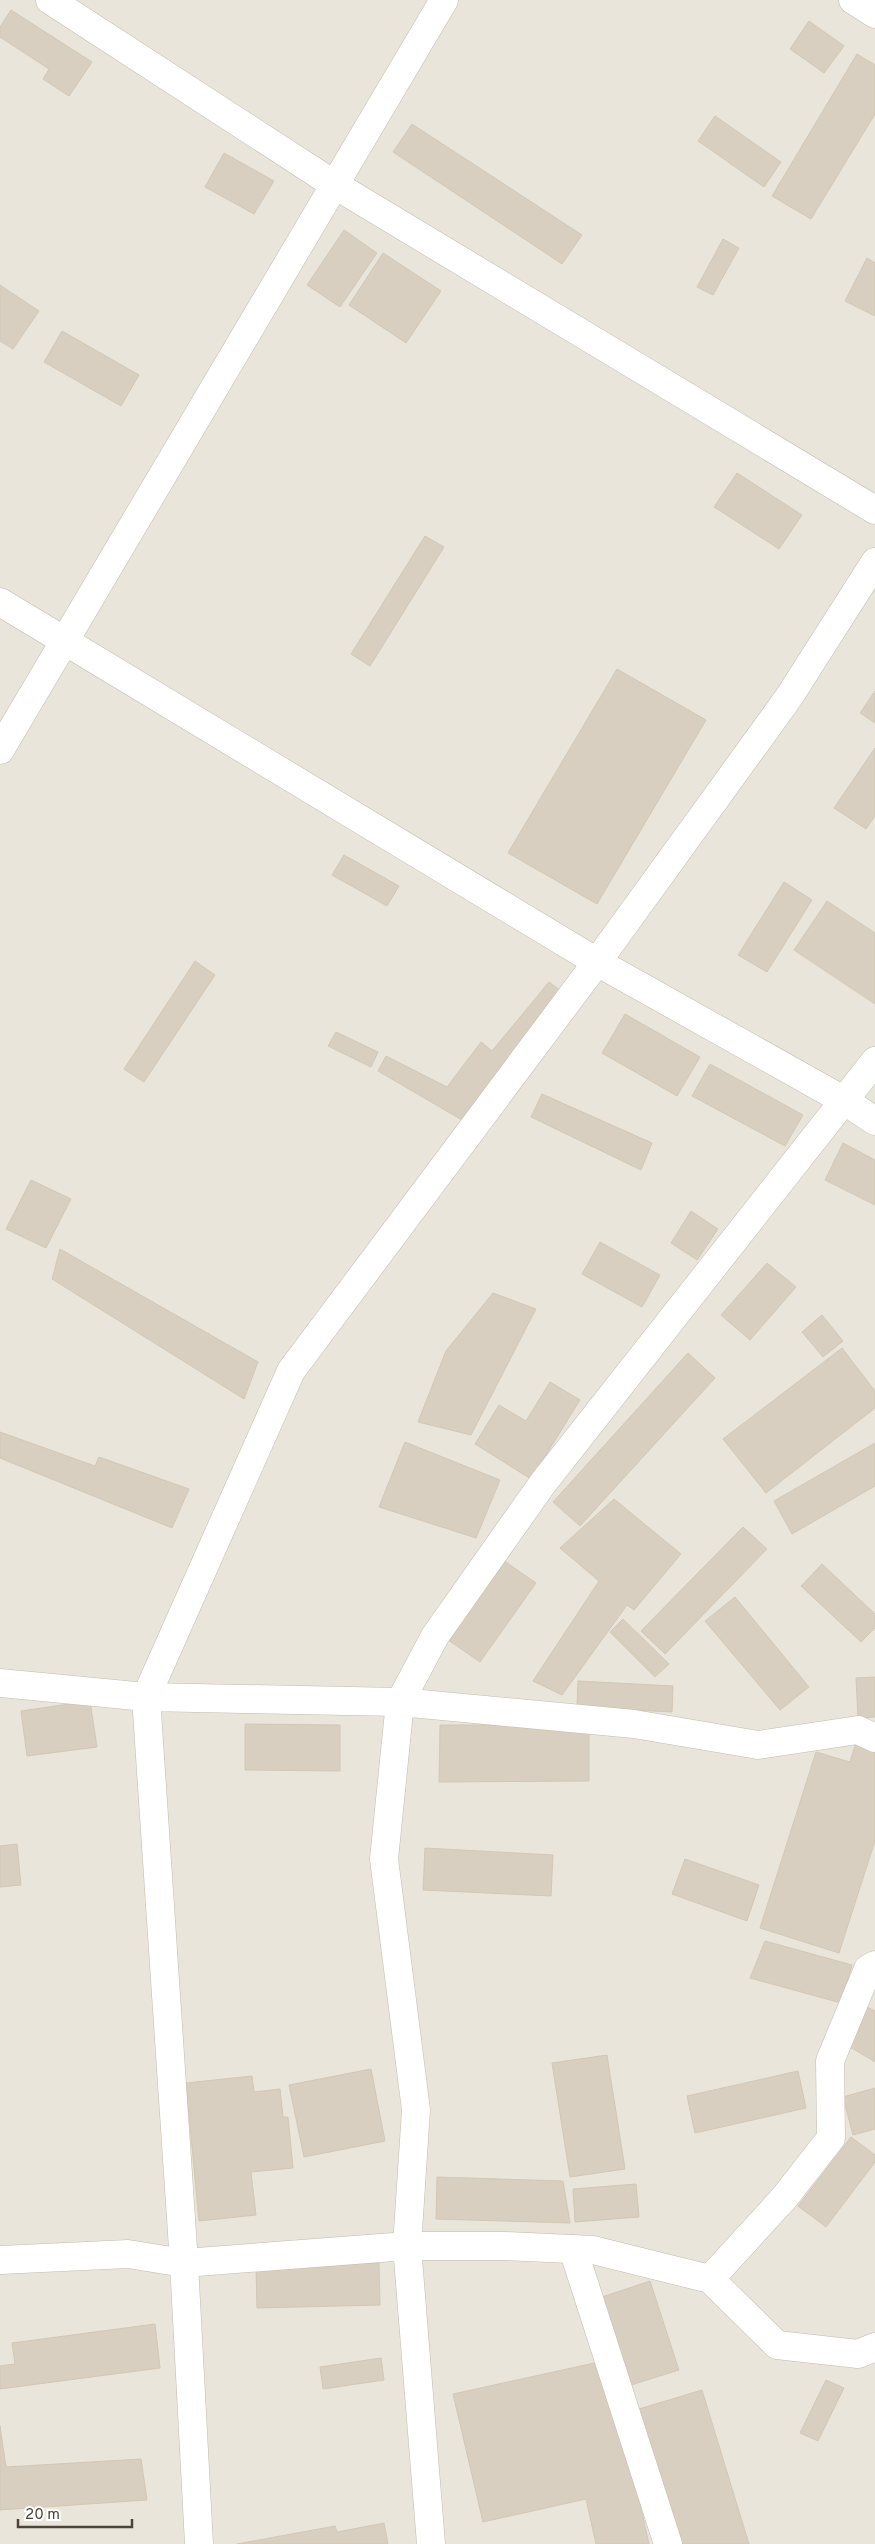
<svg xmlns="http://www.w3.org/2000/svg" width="875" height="2544" viewBox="0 0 875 2544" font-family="Overpass,sans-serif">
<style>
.residential{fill:#eae5da}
.building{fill:#d8cfc1;stroke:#d3c7b4}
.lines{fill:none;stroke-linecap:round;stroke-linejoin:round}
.minor-casing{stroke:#c2bbae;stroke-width:29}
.minor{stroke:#fff;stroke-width:28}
</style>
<rect width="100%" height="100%" fill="#f6f3ec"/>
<path class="residential" d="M0,0H875V2544H0Z"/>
<path class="building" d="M11,10L92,62L69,96L43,79L49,69L0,37V27Z
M809,21L844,46L824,73L790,49Z
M857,54L875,65V114L811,219L772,196Z
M715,116L781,162L764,187L698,141Z
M412,124L582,235L562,264L393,152Z
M224,153L274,181L254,214L205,187Z
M344,230L377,253L340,307L307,285Z
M723,239L739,248L713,295L697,287Z
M383,253L441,291L406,343L349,305Z
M867,258L875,263V316L845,301Z
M0,285L39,311L13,349L0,341Z
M62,331L139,375L121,406L44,362Z
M737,473L802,515L779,549L714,507Z
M425,536L444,547L370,666L351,654Z
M617,669L706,720L597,904L508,853Z
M875,691V723L860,713Z
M875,748V816L866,829L834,808Z
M344,855L399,886L387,906L332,875Z
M784,882L812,900L767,972L738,955Z
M827,901L875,933V1004L794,950Z
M195,961L215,975L144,1082L124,1069Z
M549,982L566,995L462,1120L378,1071L386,1056L447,1087L481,1042L492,1051Z
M625,1014L700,1057L677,1096L602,1053Z
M336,1032L378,1052L371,1067L328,1046Z
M710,1064L803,1115L785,1146L692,1096Z
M542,1094L652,1143L641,1170L531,1117Z
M843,1143L875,1160V1205L825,1180Z
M31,1180L71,1199L46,1248L6,1229Z
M691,1211L718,1229L697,1260L671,1243Z
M600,1242L660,1275L642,1307L582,1274Z
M60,1249L258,1362L244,1399L52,1279Z
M767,1263L796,1287L750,1340L721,1315Z
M493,1293L536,1309L471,1435L418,1422L446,1351Z
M822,1315L843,1341L823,1357L802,1332Z
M842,1348L875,1391V1408L766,1493L723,1439Z
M688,1353L715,1378L580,1526L553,1502Z
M550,1382L580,1400L531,1479L475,1444L499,1405L526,1421Z
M0,1432L95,1466L99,1457L189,1489L172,1528L0,1458Z
M405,1442L500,1480L476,1538L379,1507Z
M875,1443V1486L792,1534L774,1501Z
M614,1499L681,1554L634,1610L627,1605L562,1695L533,1681L599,1581L560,1548Z
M743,1527L767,1549L665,1654L641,1631Z
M503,1560L536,1583L480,1662L447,1639Z
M822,1564L875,1614V1628L861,1642L801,1586Z
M735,1597L809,1687L780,1710L705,1621Z
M623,1619L669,1664L655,1677L610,1632Z
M875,1677V1717L858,1718L856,1678Z
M578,1681L673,1686L672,1712L577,1707Z
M90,1701L97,1747L27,1756L21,1711Z
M245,1724L340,1725V1771L245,1770Z
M440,1725H589V1781L439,1782Z
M857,1739L875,1744V1841L839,1953L760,1928L816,1752L850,1762Z
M17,1844L21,1885L0,1887V1846Z
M425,1848L553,1855L551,1896L423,1890Z
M685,1859L759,1885L747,1921L672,1894Z
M765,1941L852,1965L841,2003L750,1978Z
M867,2007L875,2011V2062L845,2044Z
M607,2055L625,2169L570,2177L552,2063Z
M371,2069L385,2141L304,2157L289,2085Z
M798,2071L806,2108L695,2133L687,2096Z
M252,2076L254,2092L280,2089L283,2117H288L293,2168L251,2172L256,2215L199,2221L186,2083Z
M875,2088V2129L853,2135L843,2097Z
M851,2137L875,2155V2162L826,2227L798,2206Z
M437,2177L563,2181L570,2223L436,2219Z
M636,2184L639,2217L575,2222L573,2189Z
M379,2263L380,2305L257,2308L256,2267Z
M650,2281L679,2370L631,2385L602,2297Z
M155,2324L160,2368L0,2389V2366L15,2364L12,2343Z
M381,2358L384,2380L323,2389L320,2367Z
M608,2360L649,2544H596L586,2499L483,2522L453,2394Z
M826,2380L844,2388L818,2441L800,2433Z
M702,2390L749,2544H680L639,2409Z
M0,2426L6,2467L141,2459L147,2500L0,2510Z
M384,2523L388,2544H237L335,2526L337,2532Z"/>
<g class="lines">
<defs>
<path id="minor" d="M50,0L335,185L875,510
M853,0L875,14
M0,602L597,962L845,1101L875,1121
M0,750L444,0
M0,1683L146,1697L400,1702L634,1724L758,1745L858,1730L875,1738
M573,2249L668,2544
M0,2260L128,2254L184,2263L407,2246H505L593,2250L710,2279L777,2345L858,2354L875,2347
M710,2279L784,2198L831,2138L830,2061L868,1969L875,1965
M199,2544L184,2263L146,1697L291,1371L597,962L789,697L875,562
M431,2544L407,2246L416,2110L384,1859L400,1702L435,1636L543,1483L875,1061"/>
</defs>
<use href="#minor" class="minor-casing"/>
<use href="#minor" class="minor"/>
</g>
<path d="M18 2519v8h114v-8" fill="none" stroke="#4b4439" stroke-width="2.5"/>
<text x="25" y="2519" font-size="15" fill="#4b4439" stroke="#ffffff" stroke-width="4" paint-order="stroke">20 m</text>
</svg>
